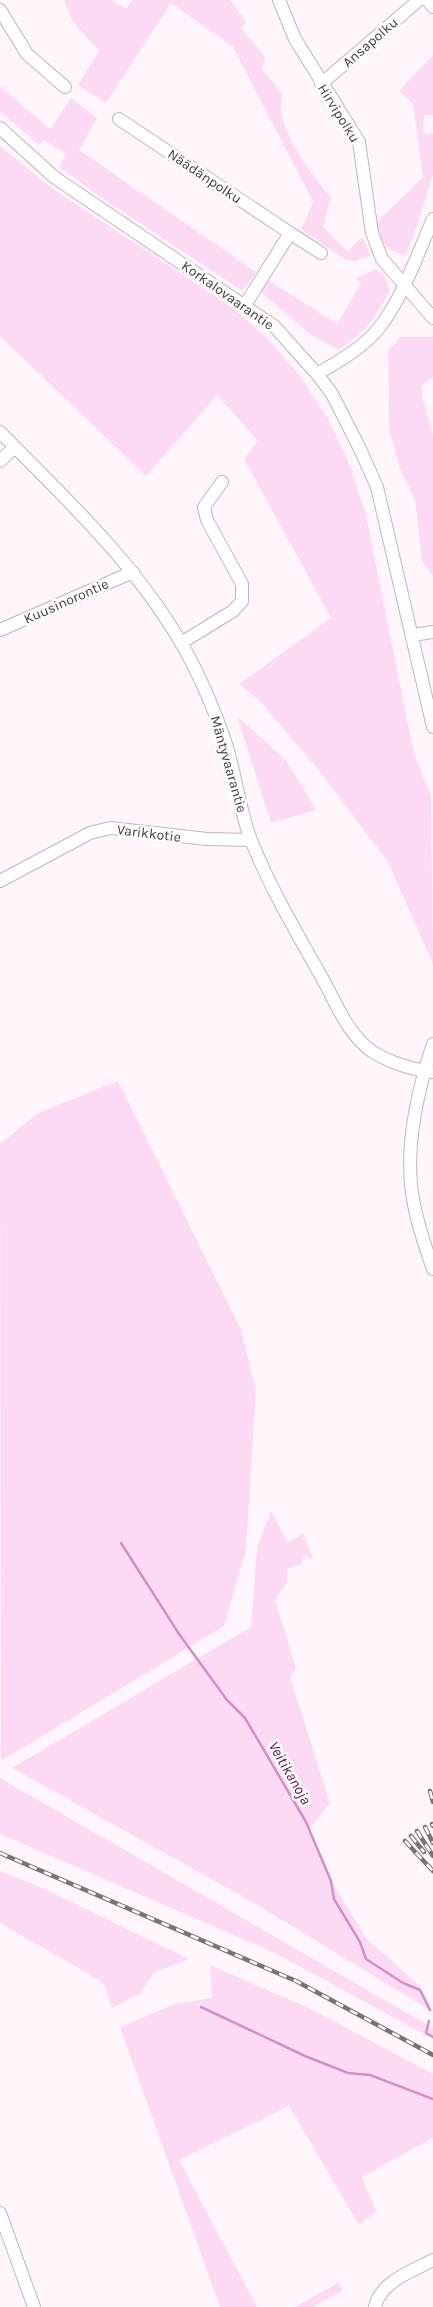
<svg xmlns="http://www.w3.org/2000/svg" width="433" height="2307" viewBox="0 0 433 2307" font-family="Karla,sans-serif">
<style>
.green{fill:#fcdaf4}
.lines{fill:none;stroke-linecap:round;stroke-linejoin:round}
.stream{stroke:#d191c4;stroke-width:2.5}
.minor-casing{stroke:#c1b5be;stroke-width:14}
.minor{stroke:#fff;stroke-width:12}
.rail-casing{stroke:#797378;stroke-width:4.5}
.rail{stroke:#fff;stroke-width:2.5;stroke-dasharray:8;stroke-linecap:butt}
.labels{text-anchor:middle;stroke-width:5;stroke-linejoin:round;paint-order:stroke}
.street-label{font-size:14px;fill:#3f3a3e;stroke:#fff}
.water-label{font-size:15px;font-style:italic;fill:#580c4e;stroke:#fff}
</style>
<rect width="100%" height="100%" fill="#fef6fc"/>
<path class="green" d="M64,0H112L126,9L132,0H230L246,21L241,28L265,57L262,69L282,94C273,126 312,174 331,198L323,227L347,251L363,237L371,256L355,261L344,259L301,229L313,202L233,47L171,3L106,103L78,85L99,51L73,22Z
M433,55V115H424L423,133L433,134V174L413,238L405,255C383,249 382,244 377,222L423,177L413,104L399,91Z
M0,86L50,129L71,98L97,118L79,150L256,272L245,288L241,290L102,198L59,167L66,154L44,140L39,145L0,111Z
M0,146L53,189L230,306L263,334L299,374L328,419L349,463L366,515L414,754L431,796L433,964L388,862L321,773L261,702L239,684L331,618L244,459L258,441L217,395L146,476L0,336Z
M375,269L384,275L390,290C375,318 367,331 339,350L311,335L261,292L268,280L337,324L361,283L356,279Z
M400,337H433V377L422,386V396L433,435V576L422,561L415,500L400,469L389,429L388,351Z
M237,716L286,760L316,810L271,823Z
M118,1081L241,1329L256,1390L246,1550L224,1626L1,1761L0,1144L38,1113Z
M271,1511L288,1543L303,1533L313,1559L303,1556L302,1564L287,1569L288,1581L275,1600L296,1668L290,1677L330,1803L309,1830L331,1881L367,1939L420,1986L433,2012L249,1900L12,1768L251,1627L257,1548Z
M0,1778L433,2028V2039L275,1953L0,1834Z
M0,1871L40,1887L189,1959L153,1973L141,1993L112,2008L104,1985L94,1977L0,1923Z
M210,1965L311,2009L433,2074V2138L362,2177L376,2211L359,2225L289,2106L179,2160L257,2307H220L120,2027L175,2004L212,1998Z
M338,2283L343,2290L313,2307H295Z"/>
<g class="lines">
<path class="stream" d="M121,1543L179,1634L227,1700L245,1718L306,1822L331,1881L334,1899L360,1942L366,1959L403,1983L420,1990L430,2010
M201,2007L305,2056L348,2073L370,2075L433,2099
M429,2021L426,2033L433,2037"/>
<defs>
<path id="minor" d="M279,0L295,39L359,142L372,233L382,259L433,318
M427,0L433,7
M0,10L27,54L65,87
M321,84L419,0
M119,119L290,233L245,305
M0,128L54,177L274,326L317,374L332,394L360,449L377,487L433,727
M290,233L321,253
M317,374C339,361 363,348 379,328C403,297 417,255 433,219
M0,432C65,498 133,561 180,641C199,673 214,709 226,744C236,775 239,809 251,840C271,890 299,937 325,983C337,1006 350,1037 373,1052C389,1062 413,1070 433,1072
M0,461L15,447
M0,630L133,572
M413,635L433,632
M181,643L233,611L242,601V584L207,520L204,507L222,482
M0,881L90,833L110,828L207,839L251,840
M433,1044C417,1092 404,1148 413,1199C417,1223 425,1246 433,1269
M0,2213L34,2307
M375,2307C380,2282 412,2271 433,2260"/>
</defs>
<use href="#minor" class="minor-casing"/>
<use href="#minor" class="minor"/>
<defs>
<path id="rail" d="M430,1791L433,1802
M432,1824L433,1826
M425,1827L433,1843
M417,1831L433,1856
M411,1836L424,1852
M405,1841L433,1871
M0,1853L296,1981L433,2055"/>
</defs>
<use href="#rail" class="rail-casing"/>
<use href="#rail" class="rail"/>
</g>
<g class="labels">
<g class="street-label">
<text transform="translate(370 42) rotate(-41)" y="5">Ansapolku</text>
<text transform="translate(339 113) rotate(58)" y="5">Hirvipolku</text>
<text transform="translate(205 176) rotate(34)" y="5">Näädänpolku</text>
<text transform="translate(228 295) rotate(35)" y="5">Korkalovaarantie</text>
<text transform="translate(66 601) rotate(-24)" y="5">Kuusinorontie</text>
<text transform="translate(229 764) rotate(74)" y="5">Mäntyvaarantie</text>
<text transform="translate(149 833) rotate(7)" y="5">Varikkotie</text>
</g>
<g class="water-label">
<text transform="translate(290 1773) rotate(60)" y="5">Veitikanoja</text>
</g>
</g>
</svg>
